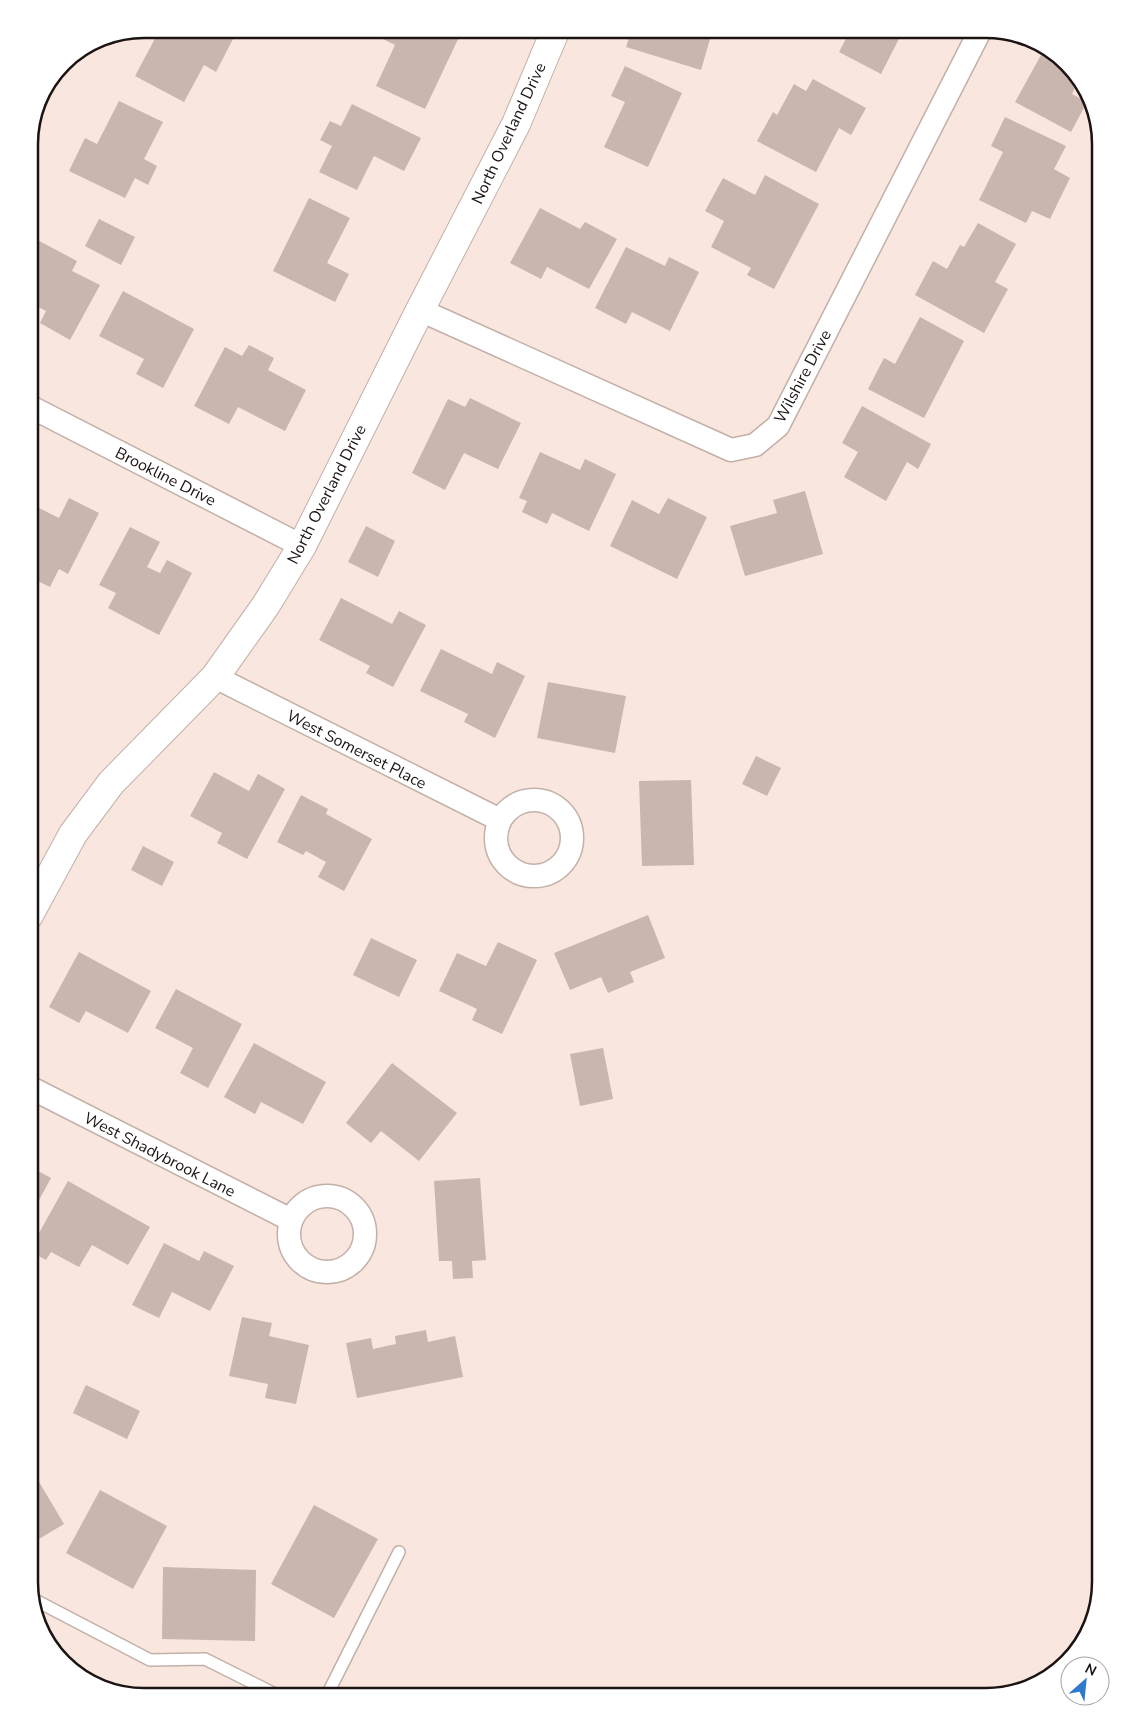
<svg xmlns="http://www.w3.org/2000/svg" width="1130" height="1726" viewBox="0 0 1130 1726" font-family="'Nunito Sans',sans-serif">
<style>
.building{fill:#c9b6af}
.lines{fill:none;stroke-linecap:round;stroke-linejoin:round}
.lane-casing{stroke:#c3b0a9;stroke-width:14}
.street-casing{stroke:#c3b0a9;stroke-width:25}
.secondary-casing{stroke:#c3b0a9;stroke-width:30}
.lane{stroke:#fff;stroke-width:11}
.street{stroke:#fff;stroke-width:22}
.secondary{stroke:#fff;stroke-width:28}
.labels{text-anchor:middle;stroke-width:4;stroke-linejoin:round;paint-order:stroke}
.street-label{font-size:16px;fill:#1b1412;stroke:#fff}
.rim{fill:none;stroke:#1b1412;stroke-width:2.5}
</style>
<rect width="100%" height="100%" fill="#f9e6de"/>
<path class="building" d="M149,29H218L234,37L216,72L204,65L184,102L135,76L158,33Z
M378,29H446L460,35L425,109L376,86L395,45L375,35Z
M632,29H713L701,70L626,47Z
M851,29H904L881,74L839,52Z
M1046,46L1079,79L1072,94L1087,102L1071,132L1015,102Z
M625,66L682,93L648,167L604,147L625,102L611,96Z
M813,79L866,108L851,135L839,128L816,172L757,141L773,112L777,115L794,84L806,91Z
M119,101L163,122L144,159L157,166L148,185L135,178L125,198L69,171L85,138L97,144Z
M352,104L421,138L404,171L374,156L357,190L319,172L332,146L320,140L330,121L341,126Z
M1005,117L1066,146L1054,169L1070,178L1050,219L1032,211L1026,223L979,200L1003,152L991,146Z
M765,175L819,204L774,289L747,275L751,268L711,247L724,221L705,211L723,178L755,195Z
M309,198L350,218L327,263L349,274L335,302L273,271Z
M540,208L580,229L585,222L617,239L589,289L547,267L541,279L510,263Z
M99,219L135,237L121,265L85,246Z
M978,223L1016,244L995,282L1008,289L984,333L915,295L933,261L947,269L960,245L964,247Z
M30,236L77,261L72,271L100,285L70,340L40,323L46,311L29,302Z
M626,247L665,266L669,257L699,272L670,331L632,312L626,324L595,308Z
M123,291L194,329L163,388L136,374L144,359L99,336Z
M920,317L964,341L924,418L868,389L884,358L895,364Z
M249,345L274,358L268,370L306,390L285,431L238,407L229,424L194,406L225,347L242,356Z
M470,398L521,423L498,469L464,453L445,490L412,473L448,399L465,407Z
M862,406L931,444L918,469L907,462L886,501L844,477L858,452L842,443Z
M540,452L580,470L585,459L616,474L589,531L552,513L547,524L522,512L527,501L519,498Z
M805,491L823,554L745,576L730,526L777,513L773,500Z
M69,498L99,513L68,574L59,569L50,587L29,577V503L59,518Z
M668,498L707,517L677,579L610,546L632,500L659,514Z
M366,526L395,541L378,577L348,562Z
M130,527L160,542L147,567L160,573L167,560L192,573L159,635L108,608L116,593L99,585Z
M341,598L392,624L399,611L426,625L393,687L366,673L370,666L319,640Z
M441,649L492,674L497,662L525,676L495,738L464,722L468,714L420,691Z
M548,682L626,696L615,753L537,738Z
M756,756L781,768L767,796L742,784Z
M214,772L249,791L258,774L285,789L247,859L217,843L222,833L190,816Z
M691,780L694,865L642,866L639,781Z
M301,795L328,809L326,814L372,839L344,891L318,877L326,862L306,851L303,855L277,842Z
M143,846L174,862L162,886L131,870Z
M648,915L665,958L630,972L634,982L608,993L601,977L570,990L554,953Z
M371,938L417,960L399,997L353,975Z
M498,942L537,960L502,1034L472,1020L477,1009L439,991L457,953L486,966Z
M79,952L151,991L128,1033L86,1011L79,1023L49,1007Z
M176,989L242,1024L208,1088L180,1073L193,1048L155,1028Z
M254,1043L326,1082L303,1124L261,1102L255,1114L224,1097Z
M603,1048L613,1099L580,1106L570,1054Z
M392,1063L457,1113L419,1161L381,1131L371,1143L346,1123Z
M29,1166L51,1178L32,1213L29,1211Z
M480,1178L486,1260L472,1261L473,1278L453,1279L452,1261H439L434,1181Z
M68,1181L150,1227L128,1265L92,1245L79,1267L51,1252L46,1260L29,1251Z
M164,1243L199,1261L204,1251L234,1266L210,1311L172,1292L159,1318L132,1305Z
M242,1317L272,1323L269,1336L309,1345L296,1404L265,1398L268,1384L229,1376Z
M426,1330L428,1342L455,1336L463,1377L357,1398L346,1343L371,1338L373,1349L396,1344L395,1336Z
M86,1385L140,1411L127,1439L73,1413Z
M29,1465L64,1524L29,1545Z
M100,1490L167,1526L133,1589L66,1553Z
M314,1505L378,1539L334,1618L271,1584Z
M163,1567L256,1570L255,1641L162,1639Z"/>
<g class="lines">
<defs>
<path id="lane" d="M33,1599L150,1660L205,1659L281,1697
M326,1697L399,1552"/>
<path id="street" d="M420,310L731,450L755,445L778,426L981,29
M29,406L302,546
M215,677L500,820
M496 838a38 38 0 1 1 76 0a38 38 0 1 1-76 0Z
M29,1087L291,1220
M289 1234a38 38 0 1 1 76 0a38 38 0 1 1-76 0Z"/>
<path id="secondary" d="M29,915L73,834L111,783L215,677L266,605L302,546L420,310L516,124L556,29"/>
</defs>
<use href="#lane" class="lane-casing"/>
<use href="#street" class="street-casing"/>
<use href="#secondary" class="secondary-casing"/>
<use href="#lane" class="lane"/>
<use href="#street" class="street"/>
<use href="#secondary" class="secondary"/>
</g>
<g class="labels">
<g class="street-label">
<text transform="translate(508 133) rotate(-65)" y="6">North Overland Drive</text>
<text transform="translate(802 376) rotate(-62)" y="6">Wilshire Drive</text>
<text transform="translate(166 476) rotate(27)" y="6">Brookline Drive</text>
<text transform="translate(326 494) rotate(-63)" y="6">North Overland Drive</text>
<text transform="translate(357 749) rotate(27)" y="6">West Somerset Place</text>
<text transform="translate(160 1154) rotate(27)" y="6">West Shadybrook Lane</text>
</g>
</g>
<path d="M0 0H1130V1726H0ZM144 38H986A106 106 0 0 1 1092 144V1582A106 106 0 0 1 986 1688H144A106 106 0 0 1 38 1582V144A106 106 0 0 1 144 38Z" fill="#fff" fill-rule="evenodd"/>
<path class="rim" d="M144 38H986A106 106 0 0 1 1092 144V1582A106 106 0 0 1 986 1688H144A106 106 0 0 1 38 1582V144A106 106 0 0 1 144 38Z"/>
<g transform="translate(1085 1681) rotate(27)"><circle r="24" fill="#ffffff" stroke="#a4a1a0"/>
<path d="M0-4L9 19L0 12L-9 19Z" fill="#2f7aca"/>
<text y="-8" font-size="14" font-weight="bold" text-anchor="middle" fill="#1b1412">N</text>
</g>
</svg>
